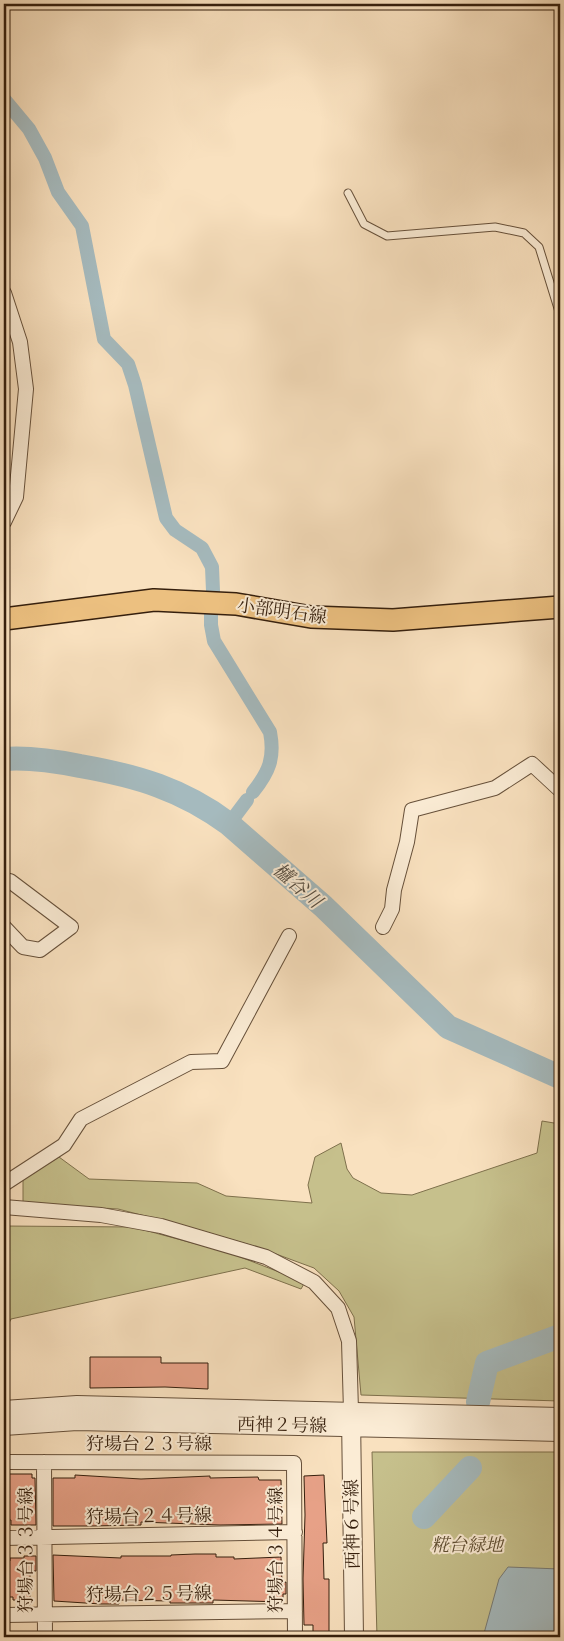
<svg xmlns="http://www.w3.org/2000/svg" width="564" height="1641" viewBox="0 0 564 1641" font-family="'Old Standard TT','Noto Serif JP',serif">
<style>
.green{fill:#c6c08c;stroke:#7e704c}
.water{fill:#a5babe;stroke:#787c77}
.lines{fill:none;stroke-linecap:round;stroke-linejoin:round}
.canal{stroke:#a5babe;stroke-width:14}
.river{stroke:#a5babe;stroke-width:24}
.building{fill:#e7a187;stroke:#351f0d}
.service-casing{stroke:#66503a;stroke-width:9}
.minor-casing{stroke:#66503a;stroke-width:16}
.tertiary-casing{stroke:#66503a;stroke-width:20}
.primary-casing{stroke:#351f0d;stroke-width:24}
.service{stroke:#fbecd5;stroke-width:7}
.minor{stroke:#fbecd5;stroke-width:14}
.tertiary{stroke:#fbecd5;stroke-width:18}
.primary{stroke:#ecc080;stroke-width:21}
.labels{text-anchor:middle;stroke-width:4;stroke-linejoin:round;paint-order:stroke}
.street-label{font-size:18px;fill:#351f0d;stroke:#fbecd5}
.park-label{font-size:18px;font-style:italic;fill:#604f33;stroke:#fbecd5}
.water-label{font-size:19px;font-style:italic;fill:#574e42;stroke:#fbecd5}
</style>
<rect width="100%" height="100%" fill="#f9e1bf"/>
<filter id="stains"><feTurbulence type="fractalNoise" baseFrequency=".004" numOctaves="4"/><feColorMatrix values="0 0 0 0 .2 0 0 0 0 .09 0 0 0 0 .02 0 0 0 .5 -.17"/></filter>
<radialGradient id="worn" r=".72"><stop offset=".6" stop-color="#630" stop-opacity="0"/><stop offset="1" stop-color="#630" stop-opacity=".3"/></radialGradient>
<path class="green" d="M542,1121L560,1124V1401L361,1395L354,1317L339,1291L314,1268L257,1247L192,1228L118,1209L23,1203V1179L59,1157L89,1179L197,1183L226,1196L312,1203L308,1185L315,1157L341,1143L347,1169L353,1178L381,1193L412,1195L537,1153Z
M4,1215L7,1216L5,1226L133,1227L230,1253L305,1282L301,1289L245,1268L11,1319L4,1333Z
M372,1452H560V1637H377Z"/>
<path class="water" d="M508,1567L560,1569V1637H483L499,1579Z"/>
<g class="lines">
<path class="canal" d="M4,99L29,129L45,158L58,192L82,226L104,339L128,364L135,385L166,518L175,530L202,548L212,567L213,591
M211,610V625L214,641L270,732C275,758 269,772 253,792
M229,824L247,800"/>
<path class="river" d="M4,759C30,757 55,761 80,766C137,776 182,789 229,824L323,906L448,1027L560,1077
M478,1402L487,1363L560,1336
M424,1517L470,1468"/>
</g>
<path class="building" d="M90,1357H161V1363H208V1389L165,1387L90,1388Z
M4,1474H32V1478H35L36,1525H11V1520H4Z
M75,1475L141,1479L210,1476V1478L258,1477L259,1480H281L282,1524L220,1525L141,1522V1525L92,1526H53V1478H75Z
M324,1475L327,1543H323L324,1579H329V1632H313V1625H304L303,1579L305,1515L304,1476Z
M195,1554H216V1557H234V1559L281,1557L282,1583L286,1582V1594H283V1602L213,1600V1603H170V1601L119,1600V1604H101L54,1601L53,1555L121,1558V1556H171V1555Z
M24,1556H36V1571H30V1605H20V1600H13V1597H4V1561H10V1558H24Z"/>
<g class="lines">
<defs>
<path id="service" d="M348,193L364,224L387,236L495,227L524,233L539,247L560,315"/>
<path id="minor" d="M4,293L20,342L26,389L16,497L4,522
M4,884L10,881L71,927L40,950L23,947L4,927
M383,927L392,909L394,890L407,842L412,810L495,788L532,764L559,789L560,787
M4,1184L64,1145L81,1119L191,1062L222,1061L289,936
M4,1207L101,1215L161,1226L266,1257L314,1282L338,1308L349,1341L351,1411
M4,1462L294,1463L295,1637
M44,1462L45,1637
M4,1538L295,1532
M4,1615L295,1611"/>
<path id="tertiary" d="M4,1410L77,1405L560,1417
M351,1415L354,1637
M4,1426L77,1421L560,1432"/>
<path id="primary" d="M4,619L154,600L236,604L311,617L393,620L560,607"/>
</defs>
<use href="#service" class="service-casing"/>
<use href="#minor" class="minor-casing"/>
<use href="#tertiary" class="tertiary-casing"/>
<use href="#primary" class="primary-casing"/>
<use href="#service" class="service"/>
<use href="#minor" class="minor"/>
<use href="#tertiary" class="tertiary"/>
<use href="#primary" class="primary"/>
</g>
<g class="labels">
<g class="street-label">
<text transform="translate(282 611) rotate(8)" y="6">小部明石線</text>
<text transform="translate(282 1425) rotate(1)" y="6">西神２号線</text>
<text x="149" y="1450">狩場台２３号線</text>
<text transform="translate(149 1516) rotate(-1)" y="6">狩場台２４号線</text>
<text transform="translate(352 1524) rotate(-91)" y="6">西神６号線</text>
<text transform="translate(26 1550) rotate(-90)" y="6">狩場台３３号線</text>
<text transform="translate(276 1550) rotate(-90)" y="6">狩場台３４号線</text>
<text transform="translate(149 1594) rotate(-1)" y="6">狩場台２５号線</text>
</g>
<g class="park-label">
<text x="467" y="1551">糀台緑地</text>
</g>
<g class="water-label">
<text transform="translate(298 885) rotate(41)" y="7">櫨谷川</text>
</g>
</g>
<rect width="564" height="1641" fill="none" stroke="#f9e1bf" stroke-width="20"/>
<rect x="5" y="5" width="554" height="1631" fill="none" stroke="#351f0d" stroke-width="2.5"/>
<rect x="10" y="10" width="544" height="1621" fill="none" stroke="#351f0d"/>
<rect width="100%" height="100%" filter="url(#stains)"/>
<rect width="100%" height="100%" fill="url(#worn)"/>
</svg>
